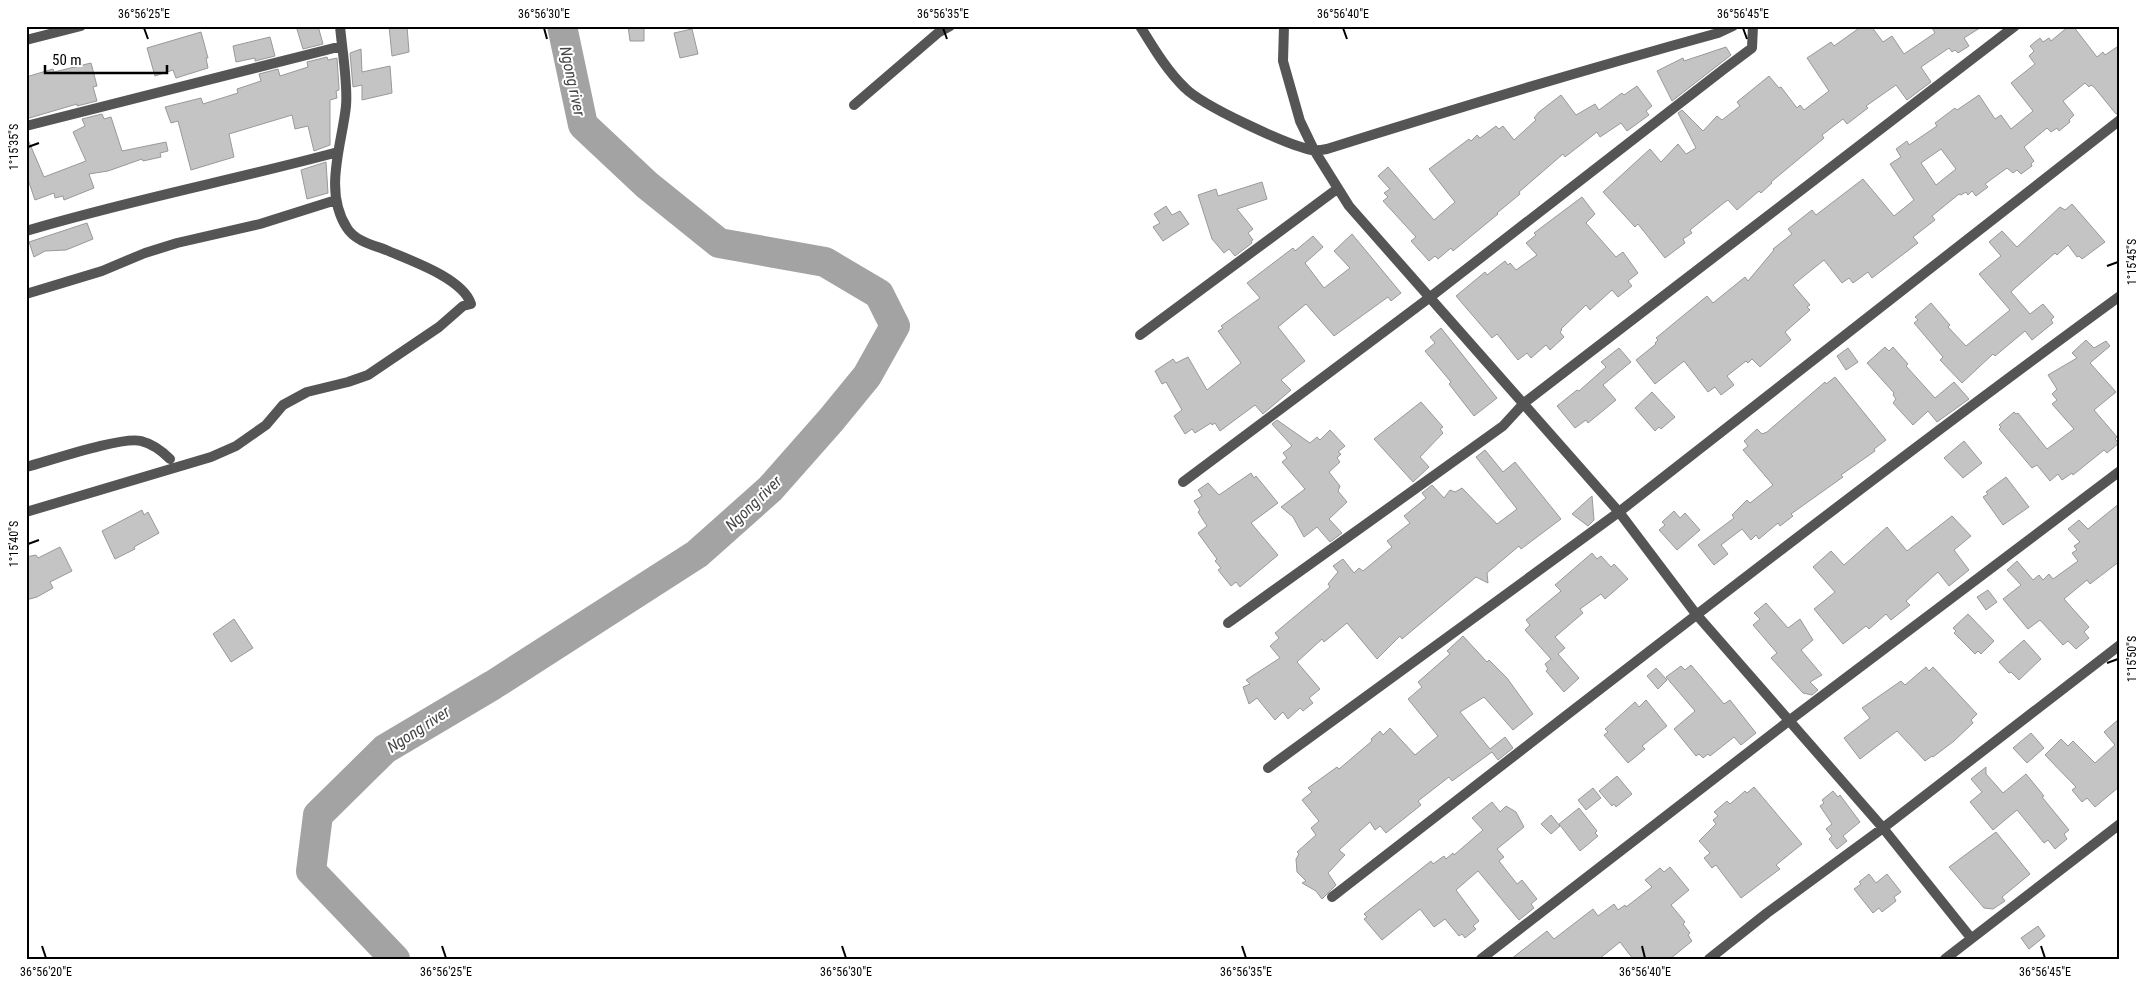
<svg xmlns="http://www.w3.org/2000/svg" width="2146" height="985" viewBox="0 0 2146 985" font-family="'Roboto Condensed',sans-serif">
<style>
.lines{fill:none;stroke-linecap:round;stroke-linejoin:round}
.river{stroke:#a3a3a3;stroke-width:30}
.building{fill:#c4c4c4;stroke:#999;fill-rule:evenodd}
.street{stroke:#555;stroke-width:10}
.ticks{fill:none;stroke:#000;stroke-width:2}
.labels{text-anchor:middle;stroke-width:4;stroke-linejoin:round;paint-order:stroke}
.water-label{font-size:16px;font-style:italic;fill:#444;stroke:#fff}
.neatline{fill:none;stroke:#000;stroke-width:2}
.ticks-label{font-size:12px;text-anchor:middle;fill:#000}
</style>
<rect width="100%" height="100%" fill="#fff"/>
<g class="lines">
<path class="river" d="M395,959L311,871L318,815L385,749L493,685L697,554L770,489L831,420L867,376L895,326L879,294L825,262L719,243L647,185L583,125L562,26"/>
</g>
<path class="building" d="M296,26H318L323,44L303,49Z
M389,26H407L409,52L392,56Z
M628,26H644V41H630Z
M1862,26H1871L1883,42L1892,36L1904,54L1935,33L1931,26H1983L1964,38L1969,46L1958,53L1955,50L1952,52L1949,48L1921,67L1931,82L1907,100L1896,85L1866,106L1868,108L1847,124L1843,119L1822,135L1824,138L1771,182L1772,183L1761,193L1759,191L1737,210L1728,200L1725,202L1690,230L1692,233L1683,239L1685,243L1665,258L1638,224L1635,227L1603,192L1650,149L1661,162L1678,144L1686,154L1696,148L1678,113L1682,110L1703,131L1717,116L1722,120L1740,106L1737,102L1769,76L1779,88L1781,87L1797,108L1800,105L1804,110L1829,91L1807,58L1831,42L1834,46Z
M2069,26H2073L2097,57L2103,52L2105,55L2120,45V113L2116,114L2094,87L2091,85L2089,87L2085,83L2063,101L2074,115L2069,120L2070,122L2059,131L2057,128L2051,132L2047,128L2024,147L2034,161L2031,164L2032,166L2021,174L2017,170L2013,173L2007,168L1985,184L1988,187L1976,196L1972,191L1968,195L1966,192L1961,195L1959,194L1932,216L1935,220L1913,237L1918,243L1872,278L1868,272L1853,283L1849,278L1842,283L1824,260L1793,285L1810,305L1807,307L1810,310L1785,332L1791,340L1760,367L1752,359L1748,363L1746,361L1727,376L1734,385L1721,395L1715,387L1708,392L1684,361L1655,384L1636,360L1656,344L1655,343L1658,340L1656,338L1707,296L1713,303L1745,277L1748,281L1774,250L1773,249L1792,234L1788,229L1812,210L1816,215L1863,179L1894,216L1914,200L1890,164L1901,157L1896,149L1907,141L1909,145L1937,126L1935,123L1955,108L1957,110L1979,95L1995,119L2001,115L2011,129L2033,111L2011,83L2035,64L2029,56L2034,51L2030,46L2040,38L2043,42L2049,38L2051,41ZM1941,149L1956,169L1936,185L1921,163Z
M692,29L698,54L680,58L674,33Z
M201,32L208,58H206L208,68L176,78L173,70L155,76L147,48Z
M270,37L275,56L255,61V58L236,62L233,46Z
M1726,47L1731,55L1672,101L1657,71L1683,58L1684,61Z
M361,49L362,72L390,66L392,93L362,100V85L353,87L350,53Z
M327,57L328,60L337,58L339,88V90L336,91L337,98L330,100V145L314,151L308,126L295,129L292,115L229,134L234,157L191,170L178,121L171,123L165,107L201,98L203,104L238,93L237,89L261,81L259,74L278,69L280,76L308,67L307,62Z
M91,63L97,86L93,87L97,101L77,106V104L26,119V77L53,69L54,72Z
M1637,86L1652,106L1646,111L1649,115L1627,131L1621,123L1600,137L1597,132L1565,157L1563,154L1519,192L1520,194L1497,213L1498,214L1453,251L1451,248L1438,259L1435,256L1429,261L1411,241L1416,237L1383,201L1388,197L1384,193L1390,189L1378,176L1388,167L1434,220L1455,202L1429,169L1469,139L1471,141L1477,135L1480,138L1496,126L1499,129L1503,126L1514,140L1536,120L1534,118L1539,112L1561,95L1576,115L1595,104L1599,110L1622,93L1624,95Z
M102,114L104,119L111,117L122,151L166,142L168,151L160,153L161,157L143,161L142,159L108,171L89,174L94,188L64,200L63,196L55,198L54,193L35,200L26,174V135L44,177L86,161L73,132L85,126L82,119Z
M326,162L328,193L307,199L301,170Z
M1262,182L1267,199L1237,209L1253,229L1248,233L1253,240L1251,241L1252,243L1235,256L1229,249L1224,253L1212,239L1198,195L1216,189L1218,196Z
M1582,197L1595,214L1586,223L1616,257L1623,252L1638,273L1628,281L1632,286L1618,297L1612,290L1590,310L1586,305L1561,329L1562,330L1560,332L1564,337L1550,350L1546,345L1531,358L1527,353L1518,360L1497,334L1492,338L1456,296L1485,272L1487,275L1505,261L1508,265L1510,263L1516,270L1537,255L1526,243L1536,235L1534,233Z
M2072,204L2105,242L2082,259L2079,256L2077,257L2068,245L2057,255L2055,253L2015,288L2011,292L2030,314L2043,304L2054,317L2051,320L2053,323L2032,340L2025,331L1995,356L1993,354L1962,383L1940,360L1943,357L1914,323L1918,320L1915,317L1931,303L1950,325L1948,327L1966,346L2010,310L1979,274L2001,256L1989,242L2002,231L2017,247L2060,207L2065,210Z
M1166,206L1172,215L1180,211L1189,224L1163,241L1153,227L1160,223L1154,214Z
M87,223L93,239L66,250L45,251L34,257L29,242Z
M1352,234L1401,293L1391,301L1388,297L1334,336L1306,304L1278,327L1305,361L1281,380L1291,390L1263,414L1255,405L1220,431L1215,423L1212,425L1211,423L1195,433L1192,429L1185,434L1174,416L1182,410L1166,382L1162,384L1155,371L1173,359L1176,363L1188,357L1207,390L1241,363L1218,331L1223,328L1221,326L1260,298L1247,283L1293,248L1295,251L1313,236L1323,247L1305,263L1324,288L1350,268L1334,251Z
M1441,328L1497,398L1474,416L1449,384L1451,382L1425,351L1435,343L1430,337Z
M2086,340L2094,348L2106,341L2110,346L2090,363L2116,392L2094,410L2117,437L2115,439L2119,443L2107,453L2104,450L2073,475L2072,473L2062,480L2058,474L2050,481L2037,465L2032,468L1999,429L2001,427L1999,425L2014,412L2016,414L2018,413L2047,449L2074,429L2052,404L2057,400L2052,394L2057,389L2048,375L2077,358L2072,353Z
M1885,347L1889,351L1893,347L1908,364L1906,366L1935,398L1954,382L1969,399L1937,422L1928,411L1913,425L1893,403L1896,399L1893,395L1894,393L1867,363Z
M1619,348L1631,362L1603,385L1616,400L1588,423L1586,420L1575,428L1557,406L1577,390L1579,391L1606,367L1601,362Z
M1848,348L1858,362L1846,370L1837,356Z
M1835,377L1886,440L1874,449L1875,451L1841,475L1843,477L1791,514L1793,516L1780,526L1778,523L1759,539L1756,535L1751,540L1742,529L1721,545L1728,554L1714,565L1698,545L1734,518L1732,515L1747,500L1750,503L1773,485L1743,450L1748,446L1744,441L1757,429L1762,434L1767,432L1825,382L1826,384Z
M1652,392L1675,417L1661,429L1659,427L1655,431L1635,408Z
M1421,402L1443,427L1440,429L1443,433L1420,457L1429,467L1413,482L1374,439Z
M1277,420L1310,443L1317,437L1320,440L1330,430L1345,446L1338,452L1341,454L1337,458L1340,462L1329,472L1340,486L1338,491L1347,502L1329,519L1342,533L1330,542L1317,527L1304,537L1293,517L1281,507L1305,489L1282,462L1287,458L1283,453L1292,446L1272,424Z
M1964,441L1982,463L1963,478L1944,458Z
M1485,450L1503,472L1515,462L1561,519L1521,549L1519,546L1487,573L1488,583L1476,577L1402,639L1400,636L1377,659L1347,623L1324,642L1322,639L1297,662L1320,689L1309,698L1313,703L1303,711L1300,708L1288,719L1283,712L1275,720L1257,698L1249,704L1243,687L1250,684L1246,680L1280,658L1270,646L1279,638L1275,633L1330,587L1328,584L1338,572L1333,566L1343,559L1354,573L1359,568L1363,571L1392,547L1387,541L1410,523L1404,516L1426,498L1422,493L1432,485L1444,498L1450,490L1455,492L1462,488L1497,524L1517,509L1476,457Z
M1251,473L1254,478L1256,476L1278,503L1251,523L1278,555L1240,587L1236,582L1231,586L1218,570L1221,568L1215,561L1217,559L1198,533L1207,526L1198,512L1200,510L1194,501L1202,496L1198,490L1208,483L1219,495Z
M2006,477L2029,507L2003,525L1983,497L1988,494L1986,492Z
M1592,496L1594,520L1588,526L1572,514Z
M2120,503V561L2090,584L2087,580L2064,599L2089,627L2084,632L2089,638L2076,649L2068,641L2063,645L2040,620L2028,629L2003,599L2021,585L2007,570L2017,561L2033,580L2039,575L2043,580L2049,574L2053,579L2078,561L2072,553L2077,550L2074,546L2080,542L2068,529L2079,520L2088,529Z
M142,510L144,515L148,512L159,533L134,547L135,549L115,559L102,531Z
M1674,511L1680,518L1685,513L1700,530L1677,550L1659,530L1665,525L1662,522Z
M1952,516L1971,536L1954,550L1969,570L1949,586L1938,572L1906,601L1910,605L1891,620L1886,614L1869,629L1866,626L1843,644L1814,609L1835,592L1813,567L1831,551L1844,565L1887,527L1907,551Z
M60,547L72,571L50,582L53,588L37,597L26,600V557L36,555L38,558Z
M1592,553L1597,559L1601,556L1611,567L1614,564L1628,579L1605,599L1601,594L1580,609L1583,613L1555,637L1565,648L1558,654L1579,678L1564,692L1546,671L1548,669L1545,664L1551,659L1525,630L1530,625L1526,620L1561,591L1555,585Z
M1988,590L1997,602L1986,610L1977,597Z
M1766,603L1788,628L1800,619L1813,640L1801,650L1822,675L1810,682L1818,690L1812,695L1803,693L1771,658L1777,653L1753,625L1760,619L1754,613Z
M1968,614L1994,641L1981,654L1978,651L1975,654L1954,633L1956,631L1953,628Z
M234,619L253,648L231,662L213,634Z
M1463,636L1487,662L1489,660L1507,678L1533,714L1513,730L1484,697L1460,712L1490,749L1505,737L1513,748L1498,760L1492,752L1452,781L1449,777L1418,801L1421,805L1386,833L1380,826L1375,830L1370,822L1339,850L1345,855L1328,873L1336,885L1322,899L1316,891L1302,883L1306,881L1297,872L1296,859L1299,854L1297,852L1316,835L1311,828L1319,821L1302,800L1312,792L1308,788L1337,767L1339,769L1372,741L1371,739L1380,731L1383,735L1390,728L1415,755L1438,736L1408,699L1422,687L1418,682L1450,654L1447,651Z
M2024,640L2041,659L2019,680L2011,672L2009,673L1999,662Z
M1691,665L1724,704L1730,700L1756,733L1741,745L1734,737L1710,756L1708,754L1703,758L1699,754L1696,756L1674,729L1695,711L1666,677L1681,666L1685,670Z
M1926,667L1929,671L1933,667L1977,714L1971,720L1973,723L1954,741L1933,757L1932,756L1925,761L1897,731L1860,759L1844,738L1870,718L1862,708L1901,681L1905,685Z
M1656,668L1667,680L1658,689L1647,676Z
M1646,700L1667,726L1642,746L1645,749L1628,763L1604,735L1608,732L1605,729L1635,702L1639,707Z
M2120,718V786L2095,807L2087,798L2082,802L2072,790L2076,787L2045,755L2061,739L2068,746L2073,741L2095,763L2115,745L2104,732Z
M2031,733L2044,748L2027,763L2013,748Z
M1986,767V774L2003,793L2026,774L2044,796L2042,797L2069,830L2064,834L2067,839L2055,849L2048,840L2044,843L2017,810L1993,830L1970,802L1982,792L1971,779Z
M1617,776L1632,794L1616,807L1614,804L1612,806L1599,791Z
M1754,787L1802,844L1776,865L1780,869L1741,898L1716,865L1712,868L1704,858L1710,853L1699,841L1716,824L1713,820L1718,816L1714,812L1727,801L1730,804L1745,791L1747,793Z
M1593,788L1601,798L1586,810L1578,800Z
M1833,791L1838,797L1840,795L1860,822L1843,836L1847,841L1837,849L1829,839L1832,836L1826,829L1832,824L1820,806L1824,803L1822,800Z
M1492,802L1500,812L1506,806L1516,812L1524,827L1497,849L1504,857L1499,861L1517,884L1522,880L1537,899L1531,904L1534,908L1519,920L1478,871L1456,890L1479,921L1473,926L1476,929L1465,938L1462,934L1459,936L1445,919L1434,927L1420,909L1382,940L1364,919L1367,917L1364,914L1431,861L1433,864L1444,856L1446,859L1453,853L1454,855L1483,830L1472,818Z
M1579,808L1597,831L1595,833L1598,836L1580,851L1559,824Z
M1551,815L1560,826L1551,834L1541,824Z
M1996,832L2030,874L2002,897L2005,901L1993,909L1984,908L1949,867Z
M1670,867L1689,890L1671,905L1685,922L1683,924L1690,933L1688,935L1692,941L1670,959H1633L1620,942L1599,959H1511L1547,931L1554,939L1593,909L1598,916L1614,904L1618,910L1625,905L1626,907L1652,887L1645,880L1660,868L1664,872Z
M1869,874L1876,883L1887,874L1901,892L1894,897L1896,901L1882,912L1879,908L1873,913L1854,889L1861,884L1859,882Z
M2038,926L2045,936L2029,949L2021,938Z"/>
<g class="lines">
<path class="street" d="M1140,26C1153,47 1167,71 1185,88C1203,106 1287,145 1312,150C1317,151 1322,150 1327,149C1457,108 1587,69 1718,33L1733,26
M1284,26L1283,61L1300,121L1314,150L1349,206L1619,512L1696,614L1883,828L1971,938
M26,40L81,26
M854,105L939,32L950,26
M26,126L342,46
M26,231C129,200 234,180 338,152
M26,294L102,271L145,253L177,243L260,224L336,200
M1140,335L1337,189
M26,467C49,461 122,436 141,441C153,444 162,451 170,459
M1183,482L1429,298L1724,69L1752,48L1753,26
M26,512L211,457L236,446L266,425L283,405L307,392L348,382L368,375L439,327L463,306L471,304C463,278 409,260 386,250C373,245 355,241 347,228C323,191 342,145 346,106C348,84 342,49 340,26
M1228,623L1503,426L1524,403L2015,26
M1268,768L1619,512L2120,120
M1332,897C1593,695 1853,491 2120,296
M1481,959L1790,720L2120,471
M1709,959L1767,913L1883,828L2120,645
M1945,959L2120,824"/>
</g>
<path class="ticks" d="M144,28L148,39M544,28L547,39M943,28L947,39M1343,28L1347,39M1743,28L1747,39M28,147L39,143M2107,266L2118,262M28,544L39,540M2107,663L2118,659M42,946L46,958M442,946L446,958M842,946L846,958M1242,946L1246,958M1642,946L1645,958M2041,946L2045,958"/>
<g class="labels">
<g class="water-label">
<text transform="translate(573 81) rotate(78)" y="6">Ngong river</text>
<text transform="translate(753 503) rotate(-44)" y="6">Ngong river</text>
<text transform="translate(418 729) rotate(-33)" y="6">Ngong river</text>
</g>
</g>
<rect width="2146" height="985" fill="none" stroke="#ffffff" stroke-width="55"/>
<path d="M45 65v8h122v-8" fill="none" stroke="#000000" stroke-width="2.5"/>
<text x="52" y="65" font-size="15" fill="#000000" stroke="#ffffff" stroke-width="4" paint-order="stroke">50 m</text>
<rect x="28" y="28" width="2090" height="930" class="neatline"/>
<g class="ticks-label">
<text x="144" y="18">36°56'25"E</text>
<text x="544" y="18">36°56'30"E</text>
<text x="943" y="18">36°56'35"E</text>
<text x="1343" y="18">36°56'40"E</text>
<text x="1743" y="18">36°56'45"E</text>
<text transform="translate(14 147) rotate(-90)" y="4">1°15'35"S</text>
<text transform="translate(2132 262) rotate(-90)" y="4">1°15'45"S</text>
<text transform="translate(14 544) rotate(-90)" y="4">1°15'40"S</text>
<text transform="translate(2132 659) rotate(-90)" y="4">1°15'50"S</text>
<text x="46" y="976">36°56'20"E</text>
<text x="446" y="976">36°56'25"E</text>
<text x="846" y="976">36°56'30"E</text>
<text x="1246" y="976">36°56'35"E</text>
<text x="1645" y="976">36°56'40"E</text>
<text x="2045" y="976">36°56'45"E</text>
</g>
</svg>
